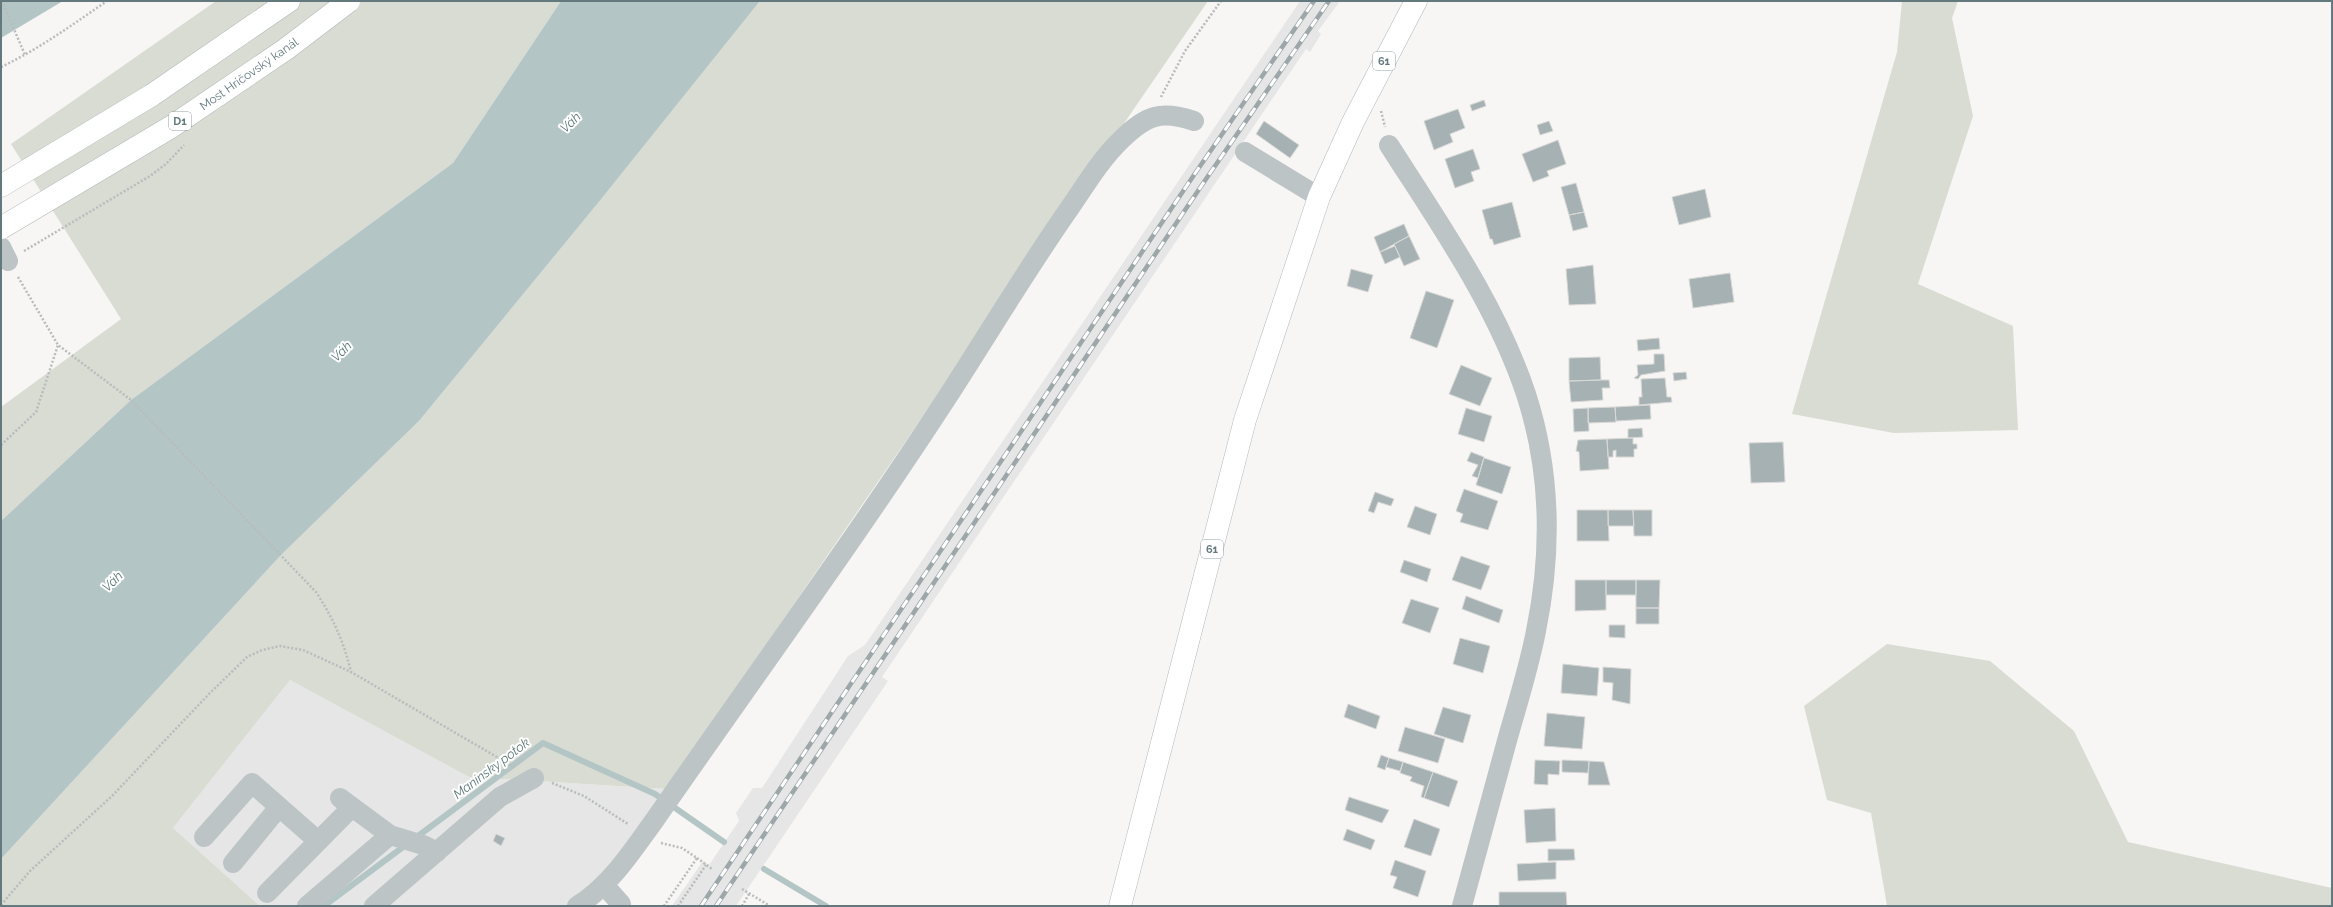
<svg xmlns="http://www.w3.org/2000/svg" width="2333" height="907" viewBox="0 0 2333 907" font-family="Raleway,sans-serif">
<style>
.built{fill:#e5e6e5}
.green{fill:#d8dcd3}
.water{fill:#b4c5c5}
.lines{fill:none;stroke-linecap:round;stroke-linejoin:round}
.stream{stroke:#b4c5c5;stroke-width:6}
.building{fill:#a5b1b3;stroke:#d8d8d6}
.major-casing{stroke:#b1b8ba;stroke-width:23}
.highway-casing{stroke:#b1b7b8;stroke-width:23}
.path{stroke:#b8bcbd;stroke-width:2.5;stroke-dasharray:2 2;stroke-linecap:butt}
.minor{stroke:#bdc4c5;stroke-width:20}
.major{stroke:#fff;stroke-width:22}
.highway{stroke:#fff;stroke-width:22}
.rail-casing{stroke:#9da7aa;stroke-width:4.5}
.rail{stroke:#fff;stroke-width:3;stroke-dasharray:9;stroke-linecap:butt}
.highway-bridge-casing{stroke:#b1b7b8;stroke-width:23;stroke-linecap:butt}
.highway-bridge{stroke:#fff;stroke-width:22}
.labels{text-anchor:middle;stroke-width:4;stroke-linejoin:round;paint-order:stroke}
.shield{fill:#fff;stroke:#92a1a4;stroke-width:1}
.shield-label{font-size:11px;font-weight:bold;fill:#63797d}
.street-label{font-size:12px;fill:#63797d;stroke:#fff}
.water-label{font-size:13px;font-style:italic;fill:#5e7878;stroke:#fff}
</style>
<rect width="100%" height="100%" fill="#f7f6f4"/>
<path class="built" d="M1300,1H1340L1318,31L1321,34L1310,52L1306,49L882,677L888,681L736,906H672L703,861L709,865L739,821L736,813L753,788H762L848,656L865,645Z
M290,680L469,777L667,789L588,906H260L173,828Z"/>
<path class="green" d="M216,1H561L453,163L131,400L1,521V407L121,319L11,144Z
M760,1H1208L667,789L469,777L290,680L173,828L260,906H1V859L281,555L419,421L598,203Z
M1902,1H1958L1952,18L1973,116L1918,284L2013,326L2018,430L1894,433L1792,414L1897,52Z
M1887,644L1990,661L2074,731L2128,842L2332,888V906H1887L1871,813L1827,800L1804,706Z"/>
<path class="water" d="M1,1H63L1,38Z
M561,1H760L598,203L419,421L281,555L1,859V521L131,400L453,163Z"/>
<g class="lines">
<path class="stream" d="M414,839L543,743L655,794L724,842
M764,869L826,906
M324,906L407,844"/>
</g>
<path class="building" d="M1484,100L1486,106L1472,111L1470,105Z
M1458,109L1465,128L1450,134L1453,142L1434,150L1424,121Z
M1264,121L1299,145L1290,158L1256,134Z
M1549,121L1553,131L1540,135L1537,125Z
M1558,140L1566,164L1547,171L1549,176L1533,182L1522,154Z
M1473,149L1480,169L1471,172L1474,181L1455,188L1445,159Z
M1576,183L1584,212L1569,215L1561,187Z
M1705,189L1711,217L1679,225L1672,197Z
M1512,202L1521,237L1494,245L1492,239H1490L1482,210Z
M1584,212L1588,227L1573,231L1569,215Z
M1404,224L1409,236L1380,252L1374,237Z
M1409,236L1420,259L1404,266L1394,244Z
M1395,246L1400,257L1385,264L1380,252Z
M1593,265L1596,304L1569,305L1566,269Z
M1351,269L1373,275L1368,292L1347,286Z
M1730,273L1734,302L1693,308L1689,279Z
M1426,291L1454,300L1437,348L1410,338Z
M1659,338L1660,349L1638,351L1637,340Z
M1654,354H1664L1665,371L1641,375L1638,379L1634,378L1638,375L1637,365L1654,364Z
M1600,357L1601,380L1569,381V358Z
M1461,365L1492,378L1480,406L1449,394Z
M1686,372L1687,379L1674,381L1673,373Z
M1665,378L1667,397H1671L1672,402L1639,405V397H1642L1641,379Z
M1601,380H1609L1610,388H1602L1603,400L1571,402L1569,381Z
M1650,405L1651,419L1616,421L1615,407Z
M1615,407L1616,422L1588,423V408Z
M1466,408L1492,416L1484,442L1458,434Z
M1588,408L1589,431L1574,432L1573,409Z
M1642,428L1643,437L1628,438V429Z
M1633,438V444H1637V449H1634V457H1616V450L1613,451V457H1608L1607,439Z
M1607,439L1609,469L1580,471L1579,452L1576,451L1578,440Z
M1783,442L1785,482L1751,483L1749,443Z
M1471,452L1484,457L1478,478L1472,476L1478,465L1467,461Z
M1484,458L1511,467L1502,494L1476,485Z
M1464,489L1498,501L1488,530L1460,522L1463,514L1456,511Z
M1375,492L1394,499L1391,506L1378,502L1374,513L1368,511Z
M1415,506L1437,514L1430,535L1407,527Z
M1577,510H1608L1609,541H1577Z
M1608,510H1633L1634,526H1608Z
M1633,510H1652V536H1634Z
M1461,556L1490,566L1481,590L1452,580Z
M1404,560L1431,569L1427,582L1400,572Z
M1575,580H1606V610L1575,611Z
M1606,580H1636V595H1606Z
M1636,580H1660L1659,608H1636Z
M1466,596L1503,610L1499,623L1462,609Z
M1411,599L1439,608L1430,633L1402,623Z
M1636,608H1659V624H1636Z
M1609,625H1625V638L1609,637Z
M1460,638L1490,646L1483,673L1453,664Z
M1563,664L1599,668L1597,696L1561,693Z
M1603,667L1631,669L1630,704L1612,700L1613,683L1603,682Z
M1348,704L1380,716L1376,729L1344,717Z
M1443,707L1471,715L1463,743L1434,734Z
M1547,713L1585,717L1582,749L1544,746Z
M1405,727L1445,739L1438,763L1398,751Z
M1381,755L1389,758L1385,770L1377,767Z
M1389,758L1403,762L1400,771L1386,767Z
M1535,760L1560,761L1559,775L1548,774V785L1534,784Z
M1562,760L1589,761L1588,773L1562,772Z
M1589,761L1604,762L1610,785H1588Z
M1403,762L1433,772L1424,798L1421,797L1424,786L1410,781L1412,777L1400,773Z
M1433,772L1458,781L1449,807L1424,798Z
M1349,797L1389,810L1382,823L1345,810Z
M1555,808L1556,841L1526,843L1524,810Z
M1414,819L1440,829L1431,856L1404,847Z
M1347,829L1375,840L1371,850L1343,840Z
M496,834L505,838L501,846L493,841Z
M1548,849H1574L1575,860L1548,861Z
M1395,860L1426,871L1418,897L1393,888L1397,877L1390,875Z
M1556,862V879L1518,881L1517,864Z
M1499,892H1566L1567,906H1499Z"/>
<g class="lines">
<defs>
<path id="major" d="M1120,906L1245,420L1319,197L1353,122L1416,1"/>
<path id="highway" d="M1,186L152,95L289,1"/>
</defs>
<use href="#major" class="major-casing"/>
<use href="#highway" class="highway-casing"/>
<path class="path" d="M2,1L25,55
M1,67C39,49 72,25 107,1
M1161,97L1185,51L1221,1
M1381,111L1385,127
M24,251L150,176L166,164L184,145
M18,277L58,345L131,400L316,592C333,618 344,642 351,672
M1,445L36,412L58,345
M552,783L584,796L628,824
M661,843L682,848L697,858L664,906
M697,858L712,869
M742,889L770,906
M1,905L30,871L112,796L208,695L247,657L262,650L280,646L303,650L351,672L514,767
M678,906L706,865
M742,906L749,894"/>
<path class="minor" d="M1389,145C1440,225 1496,304 1526,394C1551,471 1552,552 1536,631C1529,667 1518,702 1508,737C1493,794 1477,850 1462,906
M1245,152L1319,197
M1,247L8,261
M340,798L390,835
M204,837L252,783L318,841
M233,863L279,807
M604,885L621,904L619,906
M267,893L352,807
M307,906L390,835L423,845L437,852
M374,906L500,797L534,778
M577,906C610,886 632,851 654,821C753,678 856,538 950,393C990,331 1027,269 1069,209C1085,186 1100,160 1121,140C1146,115 1161,110 1194,121"/>
<use href="#major" class="major"/>
<use href="#highway" class="highway"/>
<defs>
<path id="rail" d="M701,906L1196,172L1314,1
M716,906L1206,179L1329,1"/>
</defs>
<use href="#rail" class="rail-casing"/>
<use href="#rail" class="rail"/>
<defs>
<path id="highway-bridge" d="M1,228L171,127L286,49L349,1"/>
</defs>
<use href="#highway-bridge" class="highway-bridge-casing"/>
<use href="#highway-bridge" class="highway-bridge"/>
</g>
<g class="labels">
<g class="shield">
<rect x="1373" y="52" width="22" height="18" rx="3"/>
<rect x="169" y="112" width="22" height="18" rx="3"/>
<rect x="1201" y="540" width="22" height="18" rx="3"/>
</g>
<g class="shield-label">
<text x="1384" y="65">61</text>
<text x="180" y="125">D1</text>
<text x="1212" y="553">61</text>
</g>
<g class="street-label">
<text transform="translate(249 74) rotate(-35)" y="4">Most Hričovský kanál</text>
</g>
<g class="water-label">
<text transform="translate(570 122) rotate(-45)" y="5">Váh</text>
<text transform="translate(341 351) rotate(-45)" y="5">Váh</text>
<text transform="translate(112 581) rotate(-45)" y="5">Váh</text>
<text transform="translate(491 768) rotate(-37)" y="5">Manínsky potok</text>
</g>
</g>
<rect width="2333" height="907" fill="none" stroke="#63797d" stroke-width="4"/>
</svg>
